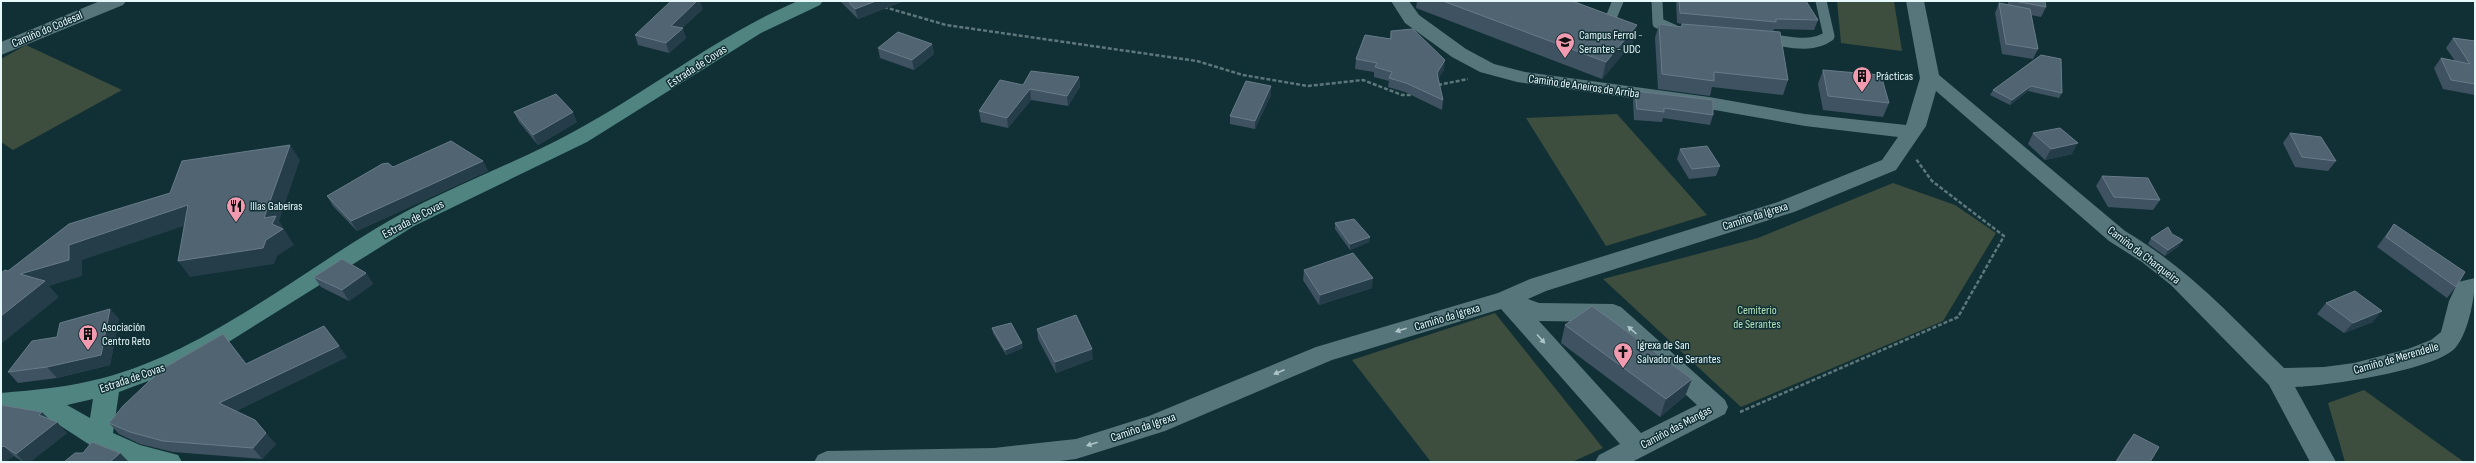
<svg xmlns="http://www.w3.org/2000/svg" width="2476" height="463" viewBox="0 0 2476 463" font-family="'Sofia Sans Condensed',sans-serif">
<style>
.green{fill:#3d4d3e}
.lines{fill:none;stroke-linecap:round;stroke-linejoin:round}
.path{stroke:#5d777b;stroke-width:2.5;stroke-dasharray:4 2;stroke-linecap:butt}
.lane{stroke:#57767b;stroke-width:11}
.street{fill:#57767b;fill-rule:evenodd}
.secondary{fill:#4f8481;fill-rule:evenodd}
.wall{fill:#3f5262}
.shaded-wall{fill:#253d49}
.building{fill:#516472;stroke:#687b88}
.oneway{fill:#adc4c8}
.labels{text-anchor:middle;stroke-width:3;stroke-linejoin:round;paint-order:stroke}
.street-label{font-size:12px;fill:#e7f8fb;stroke:#113035}
.poi-label{font-size:12px;fill:#e7f8fb;stroke:#113035;text-anchor:start}
.park-label{font-size:12px;fill:#b5e3ba;stroke:#113035}
</style>
<rect width="100%" height="100%" fill="#113035"/>
<path class="green" d="M1837,1H1894L1902,51L1841,43Z
M26,45L122,90L13,150L1,142V59Z
M1617,114L1707,215L1606,246L1526,118Z
M1893,183L1955,205L1996,233L1943,321L1741,407L1603,279L1758,238Z
M1495,313L1603,448L1572,462H1431L1352,360Z
M2364,390L2464,462H2345L2328,403Z"/>
<g class="lines">
<path class="path" d="M884,7L946,25L1197,61L1243,75L1308,86L1363,80L1402,95H1412
M1438,85L1468,79
M1740,412L1958,317L2004,236L1932,181L1916,159"/>
<path class="lane" d="M1657,1L1658,23L1674,30
M1608,25L1618,1
M1767,39C1787,41 1811,49 1829,36L1821,1"/>
<path class="street" d="M100,1H126L123,5L1,55V42Z
M1391,1H1409L1419,15L1466,49L1494,64L1525,72L1709,97L1805,114L1906,125L1920,78L1906,1H1924L1939,75L2125,231C2188,268 2232,317 2284,368L2324,367L2354,363L2408,349L2431,340L2441,332L2449,301L2458,282L2475,278C2475,296 2469,331 2456,347C2438,370 2326,386 2295,387L2336,462H2310L2269,385L2171,285L2142,262L2109,241L1936,91L1926,126L1896,170L1794,212L1546,291L1528,299L1539,303L1613,304L1621,307L1725,400L1728,407L1725,414L1632,462H1595L1599,455L1620,444L1501,309L1332,360L1165,431L1076,459L1052,462H814L818,455L827,451L994,448L1076,439L1149,416L1316,347L1498,293L1530,279L1778,202L1882,160L1898,137L1805,126L1709,109L1517,82L1480,72L1452,57L1405,23ZM1539,321L1607,322L1697,405L1641,433Z"/>
<path class="secondary" d="M798,1H823L820,5L761,33L587,142L414,226L211,353L164,375L119,392L113,433L140,445L178,455L182,462H126L90,445L53,421L23,414L22,411L1,413V393C36,390 69,387 103,378C201,352 289,281 375,229C438,191 508,167 573,132C650,91 718,35 798,1ZM93,399L90,418L67,405Z"/>
</g>
<path class="wall" d="M840,1H904L858,19Z
M1417,1H1574V2L1633,42L1602,79L1416,8Z
M1676,1H1806L1818,20L1814,30L1774,29L1773,32L1788,80L1783,95L1712,87L1710,96L1658,89L1655,38L1659,24L1681,27L1682,24L1677,23Z
M2008,1H2045L2046,7L2041,17L2031,15L2038,49L2033,59L2002,54L1995,13L1999,3L2008,5Z
M703,9L682,28L686,38L669,53L638,45L635,35Z
M1391,31L1444,70L1438,78L1443,100L1442,110L1405,92L1388,87L1389,81L1374,77V72L1355,69L1356,59L1390,39Z
M2453,38L2475,41V95L2443,89L2434,68L2441,58L2455,61L2446,48Z
M932,44L934,54L914,70L880,58L878,48Z
M2061,59L2062,93L2059,98L2028,91L2010,105L1990,95L1993,90Z
M1823,70L1889,103L1883,117L1823,110L1818,84Z
M1079,77L1080,87L1068,106L1031,100L1008,128L981,122L979,111L1023,85Z
M1271,86V95L1255,129L1230,124V116Z
M1635,91L1713,115L1710,125L1663,118L1662,122L1634,120L1633,101Z
M514,112L577,122L538,145L519,122Z
M2033,133L2072,154L2045,160L2028,144Z
M2290,133L2336,161L2328,171L2295,167L2283,143Z
M1680,149L1720,166L1716,176L1689,179L1677,159Z
M483,161L488,171L357,231L333,206L327,196L393,167Z
M2102,176L2160,200L2153,210L2108,207L2096,186Z
M1335,223L1370,237L1369,242L1350,250L1335,229Z
M2394,224L2456,287L2447,298L2377,247Z
M2172,234L2179,246L2165,256L2148,244L2151,238Z
M1304,270L1372,288L1319,305L1303,280Z
M366,273L373,284L349,301L321,287L314,277Z
M2326,303L2373,322L2344,333L2317,314Z
M110,309L119,319L110,365L57,378L18,383L8,372L57,337Z
M1565,325L1692,379L1685,396L1660,417L1561,343Z
M992,328L1023,348L1006,355L993,333Z
M1037,329L1093,359L1056,373L1038,339Z
M347,357L236,411L276,444L262,459L173,452L140,444L119,434L109,423L246,364Z
M1,405L49,419L67,433L30,462H23L14,456L4,462H1Z
M2134,434L2150,462H2115L2126,444Z"/>
<path class="shaded-wall" d="M697,1H700L703,9L674,36L671,26Z
M876,1H904L858,19L855,9Z
M1637,25L1633,42L1602,79L1606,62Z
M683,28L686,38L669,53L666,43Z
M932,44L934,54L914,70L912,60Z
M1445,60L1444,70L1436,82L1437,73Z
M1079,77L1080,87L1068,106L1067,96Z
M1271,86V95L1255,129V121Z
M2031,86L2028,91L2010,105L2012,100Z
M1030,89L1031,100L1008,128L1007,118Z
M573,112L577,122L538,145L533,135Z
M2078,143L2072,154L2045,160L2051,149Z
M290,145L300,160L279,221L294,245L277,256L274,264L190,277L178,261L264,218Z
M483,161L488,171L357,231L351,221Z
M188,205L199,221L82,260V276L49,286L59,297L1,344V316L20,274L69,245Z
M1370,237L1369,242L1350,250V244Z
M2183,240L2179,246L2165,256L2168,250Z
M366,273L373,284L349,301L342,290Z
M1373,278L1372,288L1319,305L1320,295Z
M110,309L119,319L110,365L57,378L47,367Z
M2382,311L2373,322L2344,333L2353,323Z
M1022,343L1023,348L1006,355L1005,350Z
M339,346L347,357L228,415L219,403Z
M1092,349L1093,359L1056,373L1055,362Z
M1692,379L1685,396L1660,417L1666,399Z
M42,412L52,422L39,415Z
M57,422L67,433L30,462H24L16,454Z
M266,433L276,444L262,459L253,448Z
M4,446L14,456L4,462H1V447Z
M120,453L129,462H110Z"/>
<path class="building" d="M671,1H697L671,26L683,28L666,43L635,35Z
M848,1H876L855,9Z
M1443,1H1572L1637,25L1606,62Z
M1679,1H1806L1818,20L1776,19V22L1680,13Z
M2014,1H2045L2046,7Z
M1999,3L2030,9L2038,49L2006,44Z
M1659,24L1682,27V24L1780,32L1788,80L1714,72V81L1662,74Z
M1413,29L1445,60L1437,73L1443,100L1406,83L1389,78L1392,72L1375,67L1377,63L1356,59L1365,35L1391,39V31Z
M898,32L932,44L912,60L878,48Z
M2453,38L2475,41V84L2451,80L2441,58L2470,64Z
M2041,55L2061,59L2062,93L2031,86L2012,100L1993,90Z
M1823,70L1881,75L1889,103L1828,96Z
M1031,71L1079,77L1067,96L1030,89L1007,118L979,111L1000,80L1023,85Z
M1246,81L1271,86L1255,121L1230,116Z
M1635,91L1713,100V115L1664,108V112L1637,109Z
M556,94L573,112L533,135L514,112Z
M2060,128L2078,143L2051,149L2033,133Z
M2290,133L2321,137L2336,161L2302,157Z
M451,141L483,161L351,221L327,196L382,164L388,163L393,167Z
M290,145L264,218L276,216L272,224L283,229L266,240L263,248L178,261L188,205L69,245V260L20,274L45,281L1,316V273L5,270L8,271L69,224L170,193L182,161Z
M1707,146L1720,166L1692,169L1680,149Z
M2102,176L2148,178L2160,200L2114,197Z
M1354,219L1370,237L1350,244L1335,223Z
M2394,224L2465,272L2456,287L2386,237Z
M2168,227L2172,234L2183,240L2168,250L2151,238Z
M1353,253L1373,278L1320,295L1304,270Z
M342,259L366,273L342,290L314,277Z
M2355,291L2382,311L2353,323L2326,303Z
M1592,306L1692,379L1666,399L1565,325Z
M110,309L101,355L47,367L8,372L32,341L57,337L60,323Z
M1076,315L1092,349L1055,362L1037,329Z
M1011,323L1022,343L1005,350L992,328Z
M324,326L339,346L219,403L255,420L266,433L253,448L163,441L130,432L109,423L123,406L162,369L223,334L246,364Z
M1,405L42,412L39,415L57,422L16,454L4,446L1,447Z
M2134,434L2159,447L2150,462H2116Z
M92,442L120,453L110,462H64L75,453H83Z"/>
<defs><path id="oneway-solid" d="M-6-.8H1V-3.2L6.5 0L1 3.2V.8H-6Z"/></defs>
<g class="oneway">
<use href="#oneway-solid" transform="translate(1401 330) rotate(163)"/>
<use href="#oneway-solid" transform="translate(1632 330) rotate(-138)"/>
<use href="#oneway-solid" transform="translate(1541 339) rotate(48)"/>
<use href="#oneway-solid" transform="translate(1279 372) rotate(157)"/>
<use href="#oneway-solid" transform="translate(1092 444) rotate(162)"/>
</g>
<defs>
<symbol id="university-pin" viewBox="-11 -11 22 30"><path d="M0 17L-7.5 6A9.5 9.5 0 1 1 7.5 6Z" fill="#f29aaf" stroke="#113035"/><path d="M0-5L7-2L0 1L-7-2ZM-4 1L0 2.5L4 1V4Q0 6-4 4Z" fill="#111"/></symbol>
<symbol id="building-pin" viewBox="-11 -11 22 30"><path d="M0 17L-7.5 6A9.5 9.5 0 1 1 7.5 6Z" fill="#f29aaf" stroke="#113035"/><path d="M-4-6H4V6H1V3H-1V6H-4ZM-2.5-4.3h1.7v1.8h-1.7ZM.8-4.3h1.7v1.8H.8ZM-2.5-1h1.7V.8h-1.7ZM.8-1h1.7V.8H.8Z" fill="#111"/></symbol>
<symbol id="restaurant-pin" viewBox="-11 -11 22 30"><path d="M0 17L-7.5 6A9.5 9.5 0 1 1 7.5 6Z" fill="#f29aaf" stroke="#113035"/><path d="M-5-6h1v4h1v-4h1v4h1v-4h1v5L-1.5 .5V6h-2V.5L-5-1ZM5-6V6H3V1.5H1.5Q1.5-4 5-6Z" fill="#111"/></symbol>
<symbol id="church-pin" viewBox="-11 -11 22 30"><path d="M0 17L-7.5 6A9.5 9.5 0 1 1 7.5 6Z" fill="#f29aaf" stroke="#113035"/><path d="M-1.2-6h2.4v3.5h3.3v2.4h-3.3V6h-2.4V-.1h-3.3v-2.4h3.3Z" fill="#111"/></symbol>
</defs>
<g fill-rule="evenodd">
<use href="#university-pin" x="1554" y="31" width="22" height="30"/>
<use href="#building-pin" x="1851" y="65" width="22" height="30"/>
<use href="#restaurant-pin" x="225" y="195" width="22" height="30"/>
<use href="#building-pin" x="77" y="323" width="22" height="30"/>
<use href="#church-pin" x="1612" y="341" width="22" height="30"/>
</g>
<g class="labels">
<g class="street-label">
<text transform="translate(47 29) rotate(-23)" y="4">Camiño do Codesal</text>
<text transform="translate(697 66) rotate(-33)" y="4">Estrada de Covas</text>
<text transform="translate(1584 86) rotate(8)" y="4">Camiño de Aneiros de Arriba</text>
<text transform="translate(1755 216) rotate(-18)" y="4">Camiño da Igrexa</text>
<text transform="translate(413 219) rotate(-28)" y="4">Estrada de Covas</text>
<text transform="translate(2144 255) rotate(37)" y="4">Camiño da Charqueira</text>
<text transform="translate(1447 317) rotate(-17)" y="4">Camiño da Igrexa</text>
<text transform="translate(2396 358) rotate(-16)" y="4">Camiño de Merendelle</text>
<text transform="translate(132 378) rotate(-19)" y="4">Estrada de Covas</text>
<text transform="translate(1143 427) rotate(-19)" y="4">Camiño da Igrexa</text>
<text transform="translate(1676 427) rotate(-28)" y="4">Camiño das Mangas</text>
</g>
<g class="poi-label">
<text x="1579" y="39">Campus Ferrol -<tspan x="1579" dy="14">Serantes - UDC</tspan></text>
<text x="1876" y="80">Prácticas</text>
<text x="250" y="210">Illas Gabeiras</text>
<text x="102" y="331">Asociación<tspan x="102" dy="14">Centro Reto</tspan></text>
<text x="1637" y="349">Igrexa de San<tspan x="1637" dy="14">Salvador de Serantes</tspan></text>
</g>
<g class="park-label">
<text x="1757" y="314">Cemiterio<tspan x="1757" dy="14">de Serantes</tspan></text>
</g>
</g>
<rect width="2476" height="463" fill="none" stroke="#e7f8fb" stroke-width="4"/>
</svg>
